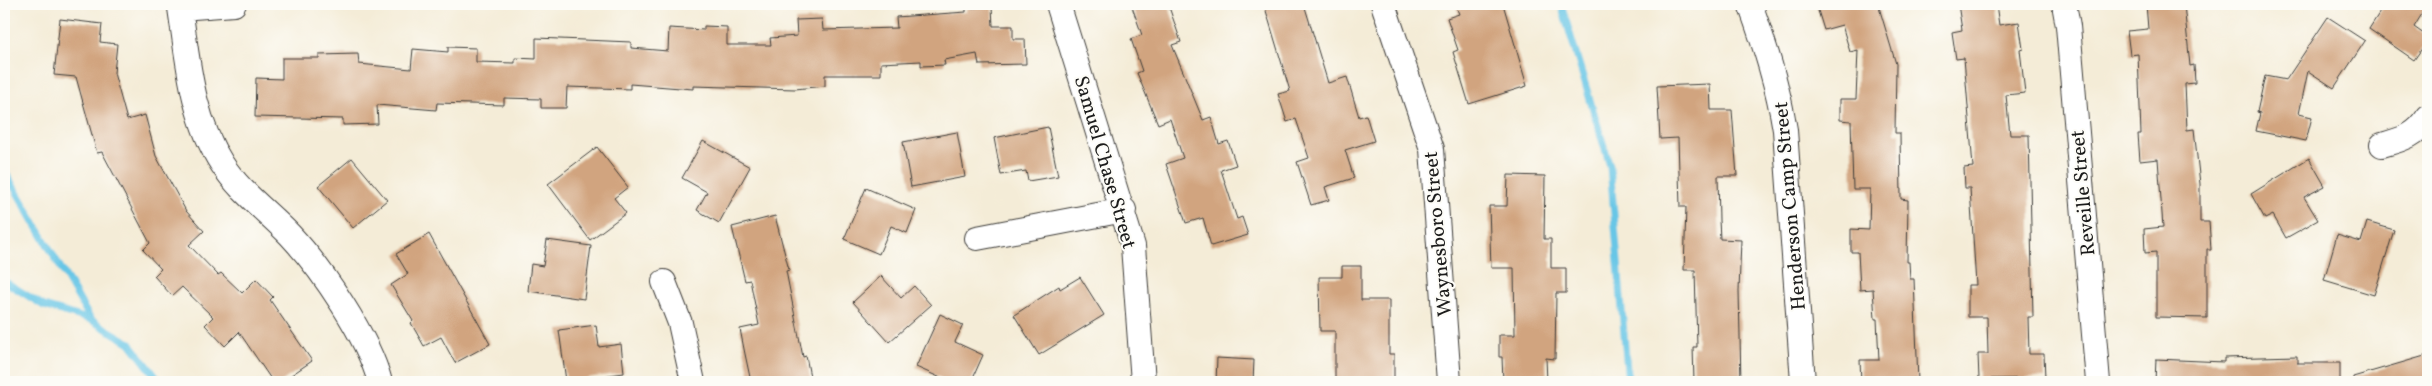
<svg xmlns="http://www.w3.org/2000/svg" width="2432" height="386" viewBox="0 0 2432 386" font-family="Vollkorn,serif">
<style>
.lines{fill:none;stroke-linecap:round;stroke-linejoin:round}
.stream{stroke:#68c6e6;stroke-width:7}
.building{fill:#d1a47f}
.minor-casing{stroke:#3c3b38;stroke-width:26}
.minor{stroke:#fff;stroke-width:24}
.labels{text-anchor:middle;stroke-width:4;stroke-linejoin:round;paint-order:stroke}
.street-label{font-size:20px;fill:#1c1c1c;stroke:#fdfcf7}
</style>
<rect width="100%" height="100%" fill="#fdfcf7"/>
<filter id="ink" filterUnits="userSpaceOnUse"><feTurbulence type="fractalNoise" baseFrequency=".02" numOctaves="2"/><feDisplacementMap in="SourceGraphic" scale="10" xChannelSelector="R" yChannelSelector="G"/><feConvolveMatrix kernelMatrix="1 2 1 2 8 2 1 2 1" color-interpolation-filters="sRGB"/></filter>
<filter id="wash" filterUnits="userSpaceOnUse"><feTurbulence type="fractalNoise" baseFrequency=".0096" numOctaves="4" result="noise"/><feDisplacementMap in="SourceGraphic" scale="20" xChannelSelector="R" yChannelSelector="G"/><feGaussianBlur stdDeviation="1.12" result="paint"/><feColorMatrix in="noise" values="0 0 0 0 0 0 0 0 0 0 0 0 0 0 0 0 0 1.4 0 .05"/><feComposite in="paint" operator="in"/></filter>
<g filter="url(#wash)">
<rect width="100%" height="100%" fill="#f4ecd7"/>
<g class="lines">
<path class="stream" d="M1561,4L1610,166L1628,382
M4,170L91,320L130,343L160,382
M4,281L44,306L91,320"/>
</g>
<g id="blocks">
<path class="building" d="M1131,4H1168L1181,42L1172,45L1203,120L1211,117L1219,144L1228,141L1236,165L1221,170L1237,219L1242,217L1248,235L1211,246L1203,218L1186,223L1166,164L1183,158L1170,119L1158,124L1137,73L1142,71L1131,39L1142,35Z
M1264,4H1304L1328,83L1347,77L1359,117L1366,115L1374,141L1345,150L1354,178L1325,187L1329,200L1311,205L1297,162L1309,158L1296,119L1287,122L1278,94L1290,91Z
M1455,4H1503L1527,86L1469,104L1453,52L1458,50L1447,18L1459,14Z
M1816,4H1878L1896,64L1895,133H1900L1901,199L1908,200L1907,262H1909L1910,279H1914L1918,382H1861L1860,360H1879L1877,319H1875L1873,289L1860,290L1858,252H1851V229L1869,230L1870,189H1853L1851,121L1840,120V99H1856L1858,50L1850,52L1842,25L1824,30Z
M1958,4H1996L1999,25L2019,22L2023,49L2020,50L2025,93L2006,95L2010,135H2029L2033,317H2028L2029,354H2044L2045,378L1979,379L1978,354H1988L1987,317H1968V285H1976L1970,188H1965L1964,168L1973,167L1964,58L1956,59L1952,32L1962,30Z
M2146,4H2184L2190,66L2194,65L2195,83L2185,84L2187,130L2194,129L2200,184V222H2209L2211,249H2207V318L2156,317V252L2145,253L2144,229L2163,227L2158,159L2140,161L2138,134H2141L2138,54L2130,55L2127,31L2148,29Z
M2385,4H2428L2414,27L2428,37V40L2414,60L2369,29Z
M992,7L993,26H1013V39H1025L1026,64L979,65L977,54L944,60L945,65L921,66V61L881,63V75H825V86L795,89L693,86V89L630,84V89L567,87L566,108H541V99L504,98V105L437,103L436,110L377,105L378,124L343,125V119L255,117L256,78L282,79V58H319V55L358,54L359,64L411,69L413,49L448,52V47L476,48V62L515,63V58L536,59V38L631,42V48L668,51L669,28L704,30V26L727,27V45H771L770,38L797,36L796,20L822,19L823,30L897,28L896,17L966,12V8Z
M2328,17L2365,41L2334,88L2308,71L2299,114L2312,117L2306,141L2256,131L2260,113L2257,112L2265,76L2286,80Z
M60,19L102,24L100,42L117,44L114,73L127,120L145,115L156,156L186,211L204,231L189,245L218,275L221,273L242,293L256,279L273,297L270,300L312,361L281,382H273L239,332L225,346L205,325L213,317L182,287L172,296L154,276L161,269L143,250L150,243L102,152L97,153L76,77L54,75Z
M1710,84L1711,110H1732L1737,176H1718L1719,220L1720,239L1741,240L1739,291L1741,382H1694L1693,347H1697L1695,270H1684L1686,207H1680L1678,138L1660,139L1657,86Z
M1048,127L1058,176L1028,181L1026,171L1001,175L994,138Z
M957,132L965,177L911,187L903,142Z
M703,141L750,167L719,223L697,210L707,192L682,178Z
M597,147L628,187L614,198L626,213L590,240L548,184Z
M352,158L387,200L353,228L318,186Z
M2309,158L2325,186L2304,197L2318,220L2286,238L2273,215L2265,219L2251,194Z
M1508,175L1545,176L1544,239H1551V268H1566V293H1556L1555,359L1546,358L1547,382H1503L1502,357H1499V335H1515L1514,268H1491L1489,206H1507Z
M866,188L916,210L907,233L891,226L879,254L844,239Z
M775,216L789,270L786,271L803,357L806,356L811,382H751L745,354L740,329L759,325L750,280L745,281L732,227Z
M2367,222L2394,230L2374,295L2324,280L2337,235L2361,242Z
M429,234L490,344L455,363L441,337L424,346L411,323L413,321L391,285L408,274L396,254Z
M547,240L591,246L584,299L528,291L531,264L543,266Z
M1342,266H1361V300H1389V354H1394V379H1374V382H1335V331H1320L1319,277H1342Z
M881,276L901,298L914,286L931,305L889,342L853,302Z
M1080,277L1104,315L1039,355L1014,315L1059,286L1060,289Z
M940,314L963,325L955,342L983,355L971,382H950L916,367Z
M596,325L599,347L621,344L624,373L566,381L559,330Z
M2428,355V382H2353V377Z
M2297,356V363H2340V382H2155L2156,359L2224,362V358Z
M1217,358L1254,360L1253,382H1216Z"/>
</g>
</g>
<g filter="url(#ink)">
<use href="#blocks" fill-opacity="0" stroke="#3c3b38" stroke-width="1"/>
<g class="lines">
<defs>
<path id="minor" d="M234,4L180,8C188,61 192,118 222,164C240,192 267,211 290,235C322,269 368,337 380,382
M1058,4L1133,246L1143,382
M1383,4L1432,149L1449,382
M1750,4C1765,46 1778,86 1785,130L1803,382
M2064,4L2068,26L2098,382
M2382,145C2403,139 2416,136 2428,117
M977,238L1124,210
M664,282L680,323L693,382"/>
</defs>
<use href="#minor" class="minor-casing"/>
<use href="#minor" class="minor"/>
</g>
</g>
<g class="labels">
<g class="street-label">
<text transform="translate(1106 162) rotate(74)" y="7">Samuel Chase Street</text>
<text transform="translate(2082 193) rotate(-95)" y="7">Reveille Street</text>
<text transform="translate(1789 206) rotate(-95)" y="7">Henderson Camp Street</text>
<text transform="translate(1437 234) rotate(-95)" y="7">Waynesboro Street</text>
</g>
</g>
<rect width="2432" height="386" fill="none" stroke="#fdfcf7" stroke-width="20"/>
</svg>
